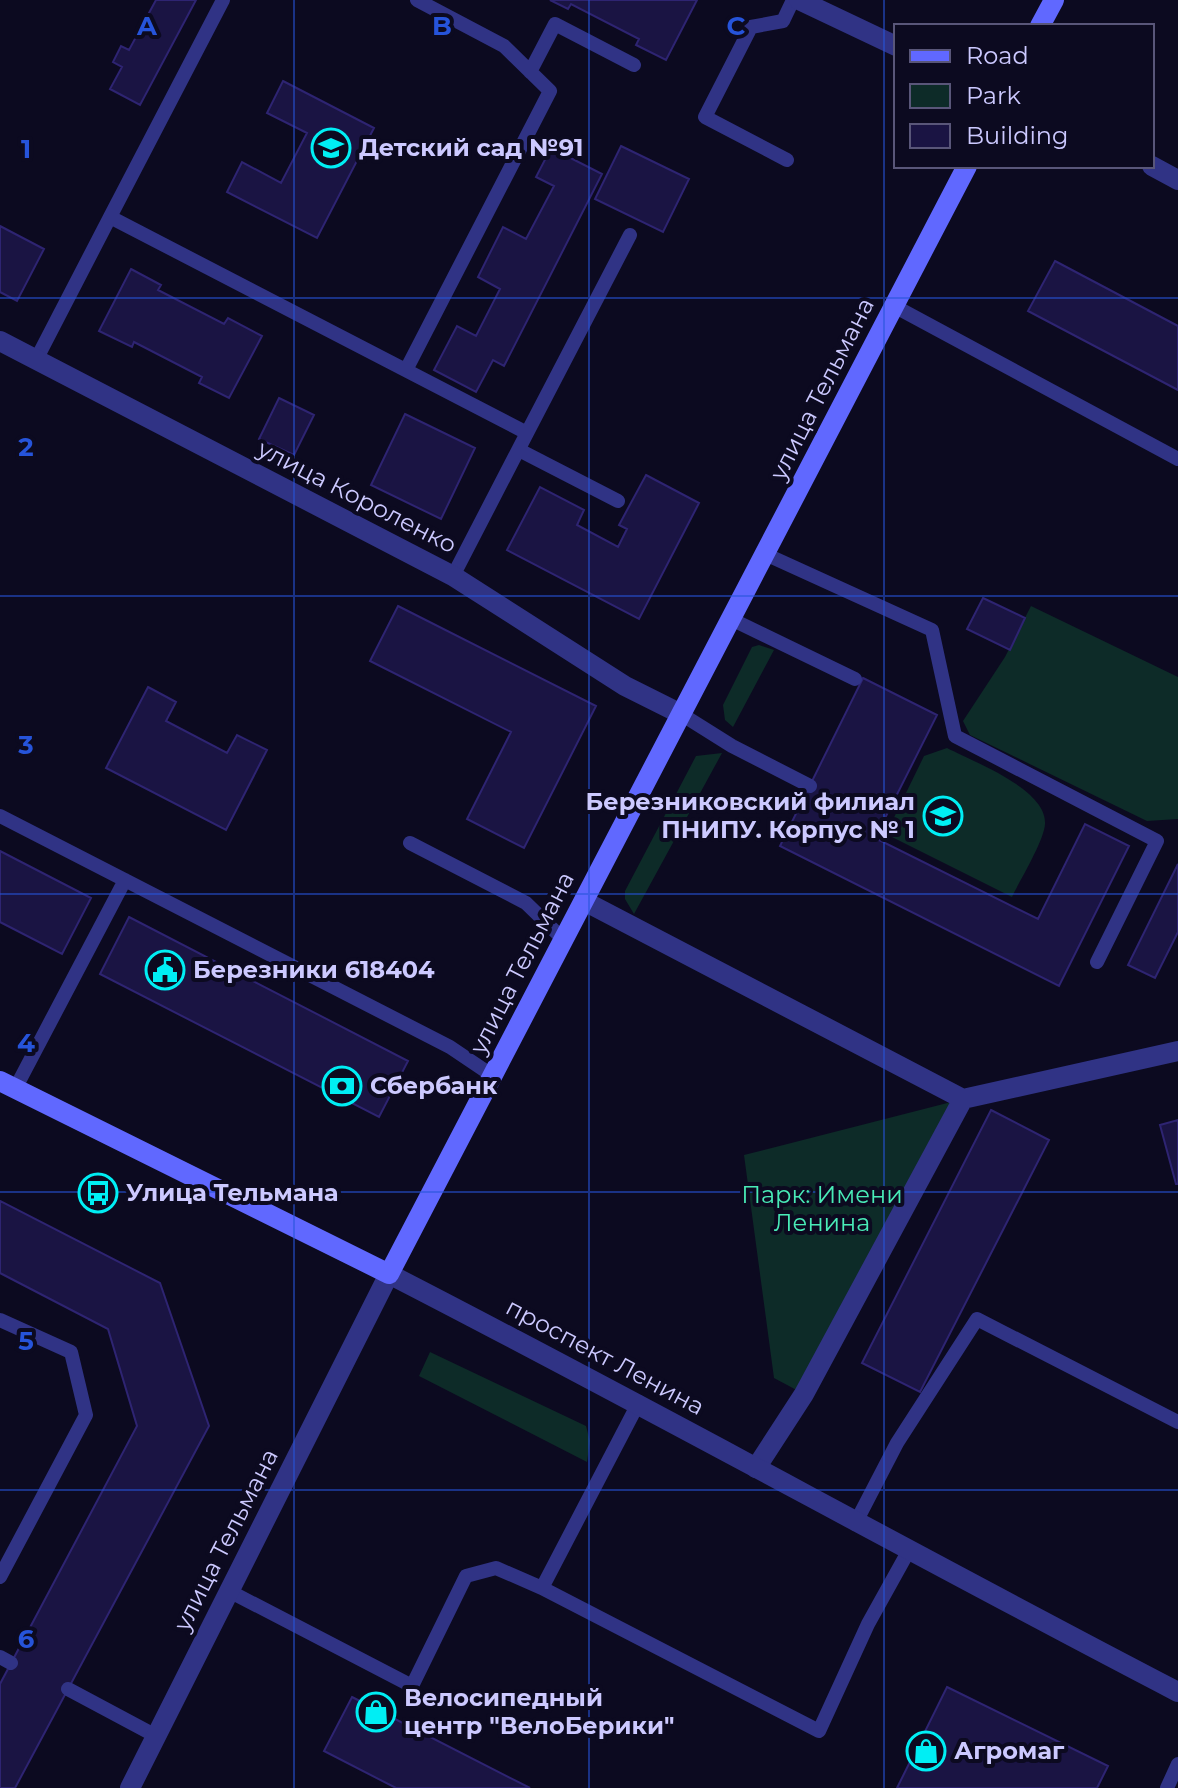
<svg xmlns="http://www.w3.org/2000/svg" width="1178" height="1788" viewBox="0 0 1178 1788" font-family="Montserrat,sans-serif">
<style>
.green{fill:#0d2b28}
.building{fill:#1a1443;stroke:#2e2472;stroke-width:2}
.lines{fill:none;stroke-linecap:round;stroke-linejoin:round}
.service{stroke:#303385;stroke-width:14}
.minor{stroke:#303385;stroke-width:20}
.tertiary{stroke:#303385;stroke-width:20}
.secondary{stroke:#6068ff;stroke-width:20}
.grid{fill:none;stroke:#2654da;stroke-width:2;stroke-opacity:0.55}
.labels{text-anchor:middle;stroke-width:8;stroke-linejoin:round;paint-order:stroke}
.poi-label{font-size:24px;font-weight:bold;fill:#ccc9ff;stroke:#0c0a20;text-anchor:start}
.street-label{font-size:24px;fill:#ccc9ff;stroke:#0c0a20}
.park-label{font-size:24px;fill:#49ebb7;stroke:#0c0a20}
.grid-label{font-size:26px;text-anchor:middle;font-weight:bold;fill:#2654da;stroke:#0c0a20;stroke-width:8;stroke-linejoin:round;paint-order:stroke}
</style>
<rect width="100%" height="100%" fill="#0c0a20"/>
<path class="green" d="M1031,606L1178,677V819L1147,821L970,735L963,721L1005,657Z
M759,645L774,650L733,727L725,720L723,705L752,647Z
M947,748C974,762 1047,789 1045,824C1044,841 1020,880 1012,897L886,834L924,756Z
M722,753L634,914L625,899V891L696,756Z
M963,1099L804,1394L774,1378L744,1155Z
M430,1352L586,1426L590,1441L587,1462L419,1376Z"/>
<path class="building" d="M156,0H196L140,105L110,89L122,67L113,62L121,46L129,50Z
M550,0H697L666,60L636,45L639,39L571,4L568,9Z
M283,81L374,128L317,238L227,192L242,162L281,183L307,133L267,113Z
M621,146L689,179L663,232L595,199Z
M551,148L602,174L504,366L493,360L476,392L434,370L457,326L476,336L500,289L478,277L503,227L526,239L554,186L536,177Z
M0,226L44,249L17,301L0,292Z
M1055,261L1178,326V390L1028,311Z
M131,269L161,285L158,290L224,324L228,318L262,336L229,398L199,383L202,377L134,342L132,347L99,331Z
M279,398L314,415L294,455L259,439Z
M405,414L475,448L441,519L371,485Z
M646,475L699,503L639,619L507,550L540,487L584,510L577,525L618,547L627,529L619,525Z
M983,598L1025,618L1010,650L967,629Z
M398,606L596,706L524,848L467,819L511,732L370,661Z
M863,678L937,715L875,838L1038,919L1085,824L1129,846L1059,986L780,846Z
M148,687L176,702L166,721L227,753L237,735L267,750L226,830L106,768Z
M0,851L91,898L62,954L0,922Z
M1178,864V932L1155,978L1128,965Z
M129,917L408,1061L379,1117L100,974Z
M991,1110L1049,1140L920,1392L862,1363Z
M1178,1120V1184H1176L1160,1125Z
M0,1201L160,1283L209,1426L15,1788H0V1684L137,1426L108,1329L0,1273Z
M947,1687L1108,1766L1097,1788H897Z
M352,1697L530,1788H396L324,1751Z"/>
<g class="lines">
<path class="service" d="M530,72L555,24L634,65
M787,160L705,117L751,27L783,21L793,0
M110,217L223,0
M894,306L1178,459
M36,360L110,217L527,433L453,576
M406,370L550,91L504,46L417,0
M527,433L630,235
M519,450L618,501
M765,554L932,630L955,736L1157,841L1097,962
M731,619L855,679
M681,714L732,746L810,786
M0,816L450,1047L493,1076
M410,843L526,903L564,940
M15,1089L125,880
M0,1320L71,1352L86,1415L0,1577
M855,1524L897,1443L977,1319L1178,1422
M542,1588L639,1402
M229,1591L412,1686L466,1576L496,1568L542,1588L819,1731L868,1624L908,1552
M0,1657L11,1663
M68,1689L156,1736
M1167,1788L1178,1764"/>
<path class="minor" d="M799,0L896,46
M1152,166L1178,180
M0,341L453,576L625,686L681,714
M584,901L963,1099
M963,1099L1178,1051
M756,1468L804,1394L963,1099
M130,1788L389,1274"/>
<path class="tertiary" d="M389,1274C654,1410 914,1555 1178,1692"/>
<path class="secondary" d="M1040,26L1054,0
M0,1081L389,1274L967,166"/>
</g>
<path class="grid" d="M294,0V1788M589,0V1788M884,0V1788M0,298H1178M0,596H1178M0,894H1178M0,1192H1178M0,1490H1178"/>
<defs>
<symbol id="school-ring" viewBox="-11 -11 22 22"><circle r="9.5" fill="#0c0a20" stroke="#00eef4" stroke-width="1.5"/><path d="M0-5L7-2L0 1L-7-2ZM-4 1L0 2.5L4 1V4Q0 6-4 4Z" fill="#00eef4"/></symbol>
<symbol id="university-ring" viewBox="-11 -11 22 22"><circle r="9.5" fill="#0c0a20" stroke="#00eef4" stroke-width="1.5"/><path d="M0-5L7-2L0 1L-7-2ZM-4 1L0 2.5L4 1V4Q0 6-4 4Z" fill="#00eef4"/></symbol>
<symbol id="civic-ring" viewBox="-11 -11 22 22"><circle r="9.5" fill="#0c0a20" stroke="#00eef4" stroke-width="1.5"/><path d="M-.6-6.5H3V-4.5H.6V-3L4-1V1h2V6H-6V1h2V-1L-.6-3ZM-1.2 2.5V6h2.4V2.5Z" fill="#00eef4"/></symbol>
<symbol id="bank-ring" viewBox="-11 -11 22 22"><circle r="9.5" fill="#0c0a20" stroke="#00eef4" stroke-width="1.5"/><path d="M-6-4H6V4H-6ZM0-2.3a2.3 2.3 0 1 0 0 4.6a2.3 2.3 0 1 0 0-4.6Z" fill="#00eef4"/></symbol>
<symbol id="bus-ring" viewBox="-11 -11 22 22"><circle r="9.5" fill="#0c0a20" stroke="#00eef4" stroke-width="1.5"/><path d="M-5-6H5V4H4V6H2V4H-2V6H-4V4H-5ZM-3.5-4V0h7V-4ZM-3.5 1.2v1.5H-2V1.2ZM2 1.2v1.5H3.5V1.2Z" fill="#00eef4"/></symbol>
<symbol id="shop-ring" viewBox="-11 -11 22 22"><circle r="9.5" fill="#0c0a20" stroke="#00eef4" stroke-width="1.5"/><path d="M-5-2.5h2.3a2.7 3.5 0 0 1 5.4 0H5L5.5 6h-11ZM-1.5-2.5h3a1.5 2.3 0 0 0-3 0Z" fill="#00eef4"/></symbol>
</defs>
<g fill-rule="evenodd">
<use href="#school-ring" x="309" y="126" width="44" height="44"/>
<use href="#university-ring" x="921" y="794" width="44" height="44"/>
<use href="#civic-ring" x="143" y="948" width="44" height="44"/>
<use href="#bank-ring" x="320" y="1064" width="44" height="44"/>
<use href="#bus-ring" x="76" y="1171" width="44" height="44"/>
<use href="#shop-ring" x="354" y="1690" width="44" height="44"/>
<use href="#shop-ring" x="904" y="1729" width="44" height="44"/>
</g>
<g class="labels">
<g class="poi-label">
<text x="359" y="156">Детский сад №91</text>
<text x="915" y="810" text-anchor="end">Березниковский филиал<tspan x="915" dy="28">ПНИПУ. Корпус № 1</tspan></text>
<text x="193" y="978">Березники 618404</text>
<text x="370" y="1094">Сбербанк</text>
<text x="126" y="1201">Улица Тельмана</text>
<text x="404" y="1706">Велосипедный<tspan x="404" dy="28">центр "ВелоБерики"</tspan></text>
<text x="954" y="1759">Агромаг</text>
</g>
<g class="street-label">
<text transform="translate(822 389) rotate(-63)" y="8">улица Тельмана</text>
<text transform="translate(357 497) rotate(27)" y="8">улица Короленко</text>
<text transform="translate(522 963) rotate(-63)" y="8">улица Тельмана</text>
<text transform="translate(605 1357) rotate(28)" y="8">проспект Ленина</text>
<text transform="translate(226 1540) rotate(-63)" y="8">улица Тельмана</text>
</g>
<g class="park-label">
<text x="822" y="1203">Парк: Имени<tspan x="822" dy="28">Ленина</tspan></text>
</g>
</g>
<g class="grid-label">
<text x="147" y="35">A</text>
<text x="442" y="35">B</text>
<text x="736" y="35">C</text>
<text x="26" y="158">1</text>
<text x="26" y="456">2</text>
<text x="26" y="754">3</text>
<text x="26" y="1052">4</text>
<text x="26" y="1350">5</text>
<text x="26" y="1648">6</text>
</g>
<rect x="894" y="24" width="260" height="144" fill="#0c0a20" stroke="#595679" stroke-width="2"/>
<rect x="910" y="50" width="40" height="12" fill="#6068ff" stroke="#595679" stroke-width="2"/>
<text x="966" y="64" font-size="24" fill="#ccc9ff">Road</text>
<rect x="910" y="84" width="40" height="24" fill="#0d2b28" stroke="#595679" stroke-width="2"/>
<text x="966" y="104" font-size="24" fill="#ccc9ff">Park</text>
<rect x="910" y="124" width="40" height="24" fill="#1a1443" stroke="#595679" stroke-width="2"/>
<text x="966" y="144" font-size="24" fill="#ccc9ff">Building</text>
</svg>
